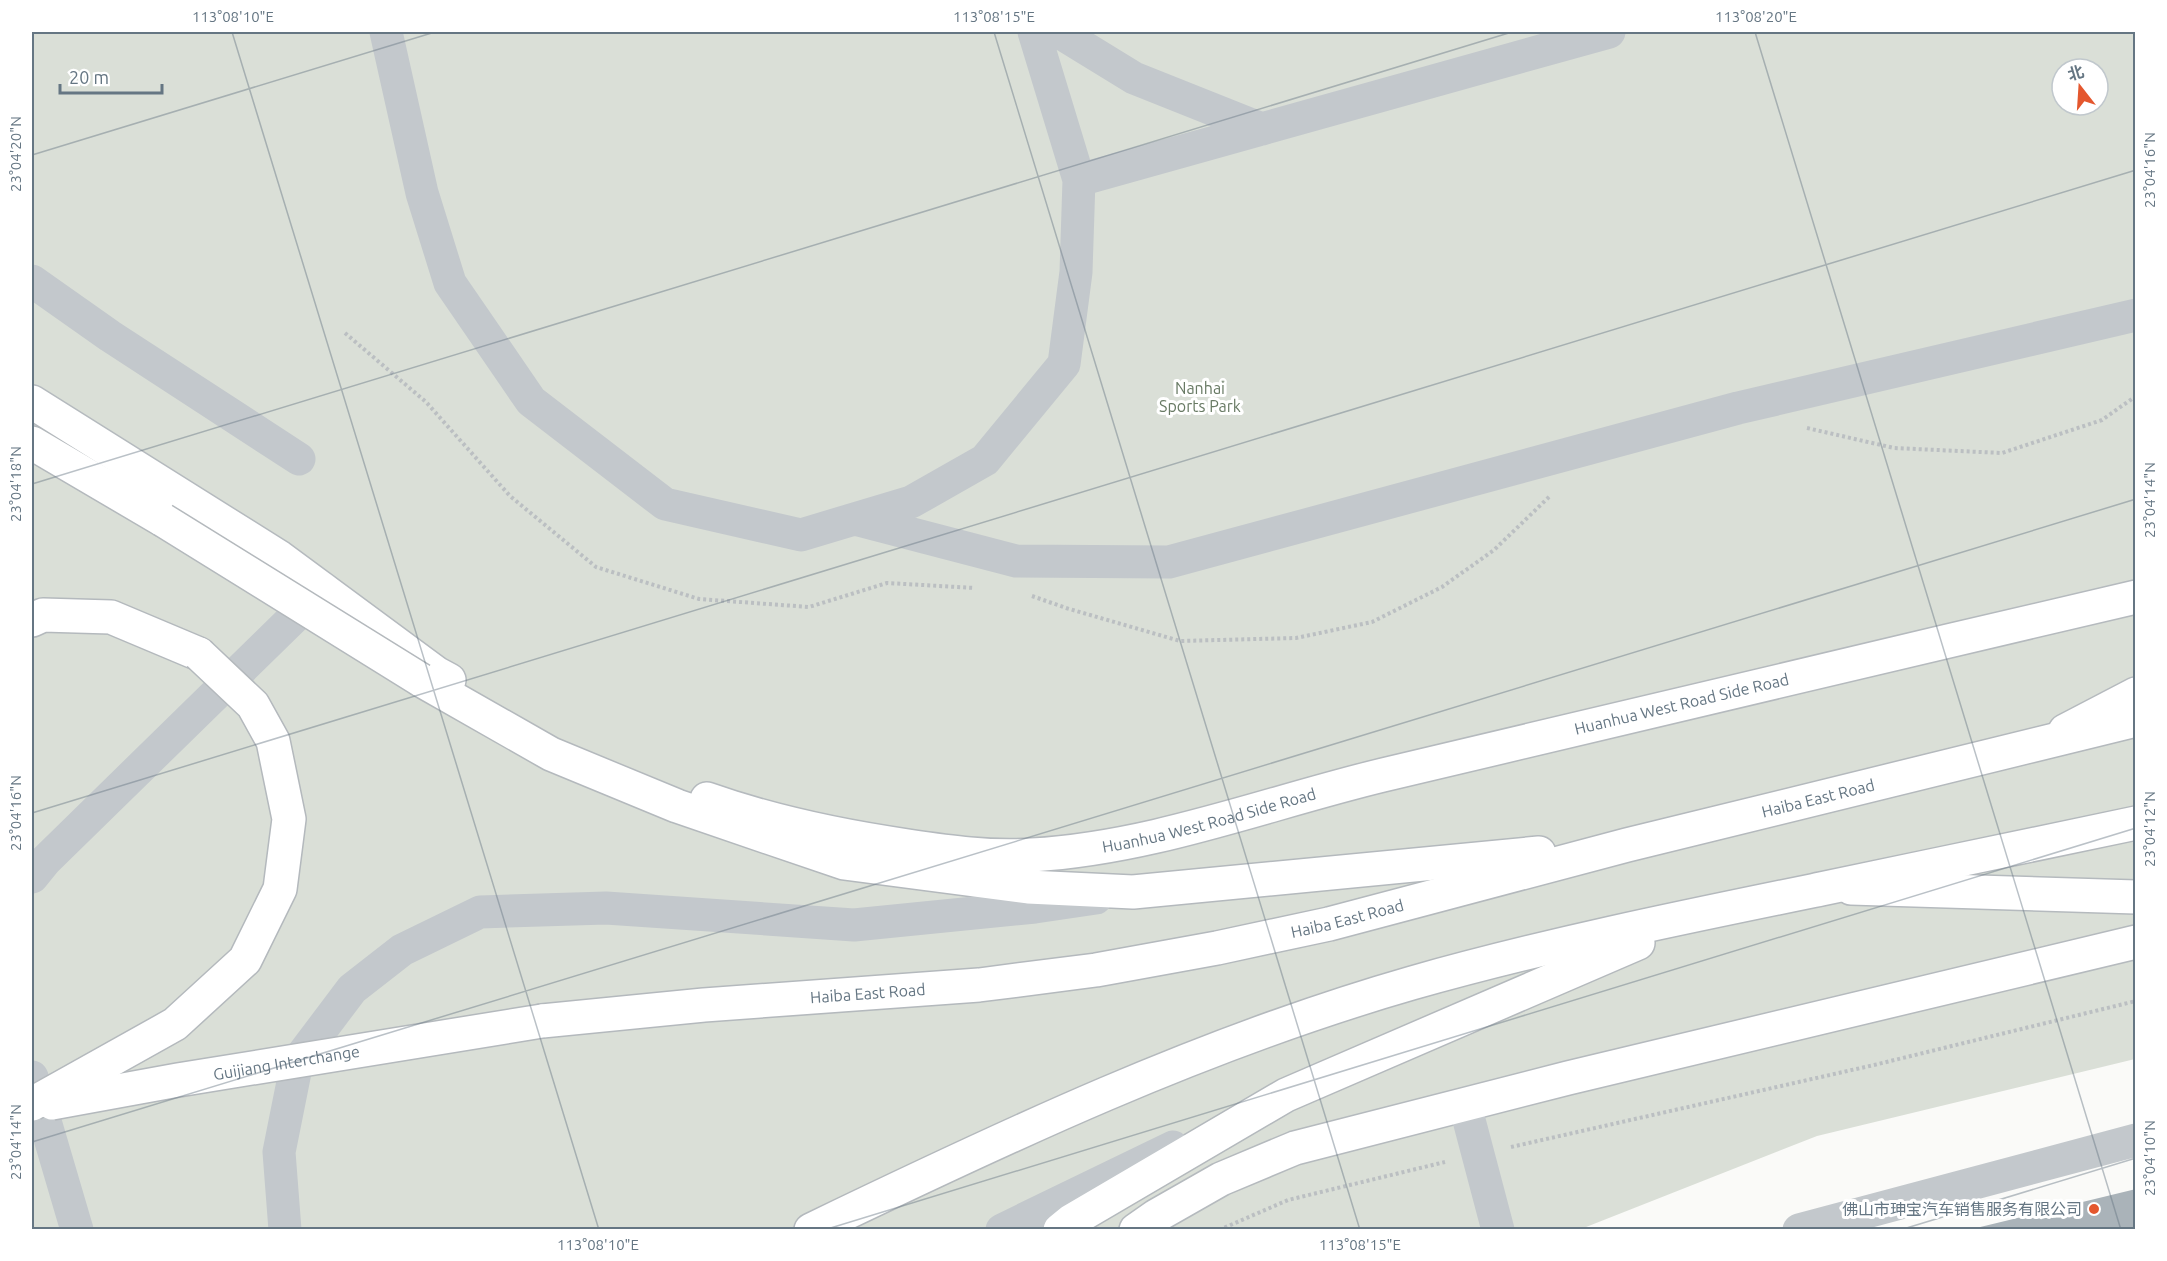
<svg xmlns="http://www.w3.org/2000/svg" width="2167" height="1261" viewBox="0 0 2167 1261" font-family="Ubuntu,'Noto Sans SC',sans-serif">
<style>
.green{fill:#dadfd7;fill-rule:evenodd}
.building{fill:#aab3b9}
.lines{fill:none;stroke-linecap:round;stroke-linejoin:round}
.major-casing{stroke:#b5babe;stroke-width:36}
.highway-casing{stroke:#b4b9bd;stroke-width:36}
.path{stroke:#bbbfc2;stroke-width:4;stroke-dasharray:3 3;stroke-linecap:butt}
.minor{stroke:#c3c8cc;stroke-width:33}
.major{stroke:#fff;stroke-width:33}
.highway{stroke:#fff;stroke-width:33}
.highway-bridge-casing{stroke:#b4b9bd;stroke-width:36;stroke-linecap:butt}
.highway-bridge{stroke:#fff;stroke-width:33}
.ticks{fill:none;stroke:#657683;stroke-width:1.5;stroke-opacity:0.45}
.poi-dot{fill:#e4572e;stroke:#fff;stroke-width:2}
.labels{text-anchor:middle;stroke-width:6;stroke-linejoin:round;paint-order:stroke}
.park-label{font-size:16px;fill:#687a64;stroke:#fff}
.street-label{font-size:16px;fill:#657683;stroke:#fff}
.poi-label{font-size:16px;fill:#657683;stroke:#fff;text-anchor:end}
.neatline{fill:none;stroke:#657683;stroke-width:2}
.ticks-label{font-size:15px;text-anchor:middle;fill:#657683}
</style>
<rect width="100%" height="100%" fill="#fafaf8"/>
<path class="green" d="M32,32H2135V1059L1817,1136L1581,1229H32ZM2062,69H2098V105H2062Z"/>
<path class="building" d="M2136,1189V1230H1972V1229Z"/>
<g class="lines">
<defs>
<g id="major">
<path d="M32,402L279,557L436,673L449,680"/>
<path d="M2065,731L2136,694"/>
<path id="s1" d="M707,799C772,822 839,836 908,846C949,852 990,858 1032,855C1153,848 1267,803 1383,775C1634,714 1885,656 2136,597"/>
<path d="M1851,888L2136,897"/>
<path d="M1136,1230L1156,1216L1221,1179L1295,1148L1568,1078L2136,942"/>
</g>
<g id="highway">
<path d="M32,443L163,520"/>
<path d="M32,620L43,615L111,617L199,654"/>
<path d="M421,680L551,754L677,806L844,863L1028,887L1133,892L1539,853"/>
<path id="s2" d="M542,1021L704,1005L979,985L1096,970L1217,948L1329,924L1627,845L2136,720"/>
<path d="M811,1230C1006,1136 1203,1043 1412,983C1546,945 1684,917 1821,889C1926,867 2030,845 2136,823"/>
<path d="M1060,1230L1071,1221L1286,1095L1638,943"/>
</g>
</defs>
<use href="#major" class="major-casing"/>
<use href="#highway" class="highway-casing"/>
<path class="path" d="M345,333L426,402L510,496L596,567L699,599L809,607L887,583L975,588
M1807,428L1894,448L2002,453L2102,420L2136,396
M1032,596L1066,608L1180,641L1296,638L1372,622L1442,587L1494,550L1550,496
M1511,1147L1874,1065L2136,1001
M1219,1230L1288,1200L1445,1162"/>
<path class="minor" d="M386,32L422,193L450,283L531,401L665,504L801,535L911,502L985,460L1064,364L1076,272L1079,180L1034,32
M1059,32L1134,78L1262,129
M1079,180L1609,32
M32,281L110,336L299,459
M855,519L1016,561L1169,562L1738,408L2136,315
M32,877L45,861L323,589
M32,1077L77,1230
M1465,1105L1498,1230
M285,1230L279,1152L297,1062L352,989L402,950L480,912L606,908L854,925L1035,907L1096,898
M1002,1230L1173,1147
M1799,1230L2136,1140"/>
<use href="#major" class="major"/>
<use href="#highway" class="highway"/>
<defs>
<g id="highway-bridge">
<path d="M163,520L421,680"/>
<path id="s3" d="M52,1103L178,1080L542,1021"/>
<path d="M32,1104L175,1024L245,960L280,889L289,819L273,741L253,705L199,654"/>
</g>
</defs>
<use href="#highway-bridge" class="highway-bridge-casing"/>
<use href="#highway-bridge" class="highway-bridge"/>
</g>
<path class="ticks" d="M232,32L599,1230M994,32L1360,1230M1755,32L2121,1230M32,155L435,32M32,484L1512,32M32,813L2136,170M32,1142L2136,499M824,1230L2136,828M1900,1230L2136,1158"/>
<circle class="poi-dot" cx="2094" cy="1209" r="6"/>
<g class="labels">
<g class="park-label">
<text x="1200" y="394">Nanhai<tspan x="1200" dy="18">Sports Park</tspan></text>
</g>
<g class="street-label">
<text dy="6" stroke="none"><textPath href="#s1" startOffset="999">Huanhua West Road Side Road</textPath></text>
<text dy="6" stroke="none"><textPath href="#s2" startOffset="1299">Haiba East Road</textPath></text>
<text dy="6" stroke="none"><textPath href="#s1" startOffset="512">Huanhua West Road Side Road</textPath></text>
<text dy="6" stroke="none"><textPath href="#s2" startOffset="813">Haiba East Road</textPath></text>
<text dy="6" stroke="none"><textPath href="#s2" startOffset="327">Haiba East Road</textPath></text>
<text dy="6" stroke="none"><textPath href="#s3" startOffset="238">Guijiang Interchange</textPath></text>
</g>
<g class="poi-label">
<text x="2082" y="1215">佛山市珅宝汽车销售服务有限公司</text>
</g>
</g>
<rect width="2167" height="1261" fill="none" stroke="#ffffff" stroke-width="66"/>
<g transform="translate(2080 87) rotate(343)"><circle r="28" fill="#ffffff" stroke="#c1c8cd" stroke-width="1.5"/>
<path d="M0-4.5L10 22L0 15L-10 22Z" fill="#e4572e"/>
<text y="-9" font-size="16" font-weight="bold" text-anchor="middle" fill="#657683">北</text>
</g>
<path d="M60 84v9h102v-9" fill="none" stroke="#657683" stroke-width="3"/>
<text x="69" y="84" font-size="18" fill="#657683" stroke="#ffffff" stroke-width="4.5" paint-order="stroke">20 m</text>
<rect x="33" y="33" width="2101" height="1195" class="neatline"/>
<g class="ticks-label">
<text x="233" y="22">113°08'10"E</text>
<text x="994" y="22">113°08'15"E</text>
<text x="1756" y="22">113°08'20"E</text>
<text transform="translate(16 154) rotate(-90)" y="5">23°04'20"N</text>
<text transform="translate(2150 170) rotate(-90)" y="5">23°04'16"N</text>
<text transform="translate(16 484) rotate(-90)" y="5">23°04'18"N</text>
<text transform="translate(2150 500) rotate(-90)" y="5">23°04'14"N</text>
<text transform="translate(16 813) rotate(-90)" y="5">23°04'16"N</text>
<text transform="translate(2150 829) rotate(-90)" y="5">23°04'12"N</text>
<text transform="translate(16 1142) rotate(-90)" y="5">23°04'14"N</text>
<text transform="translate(2150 1158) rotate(-90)" y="5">23°04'10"N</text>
<text x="598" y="1250">113°08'10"E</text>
<text x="1360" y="1250">113°08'15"E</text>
</g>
</svg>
